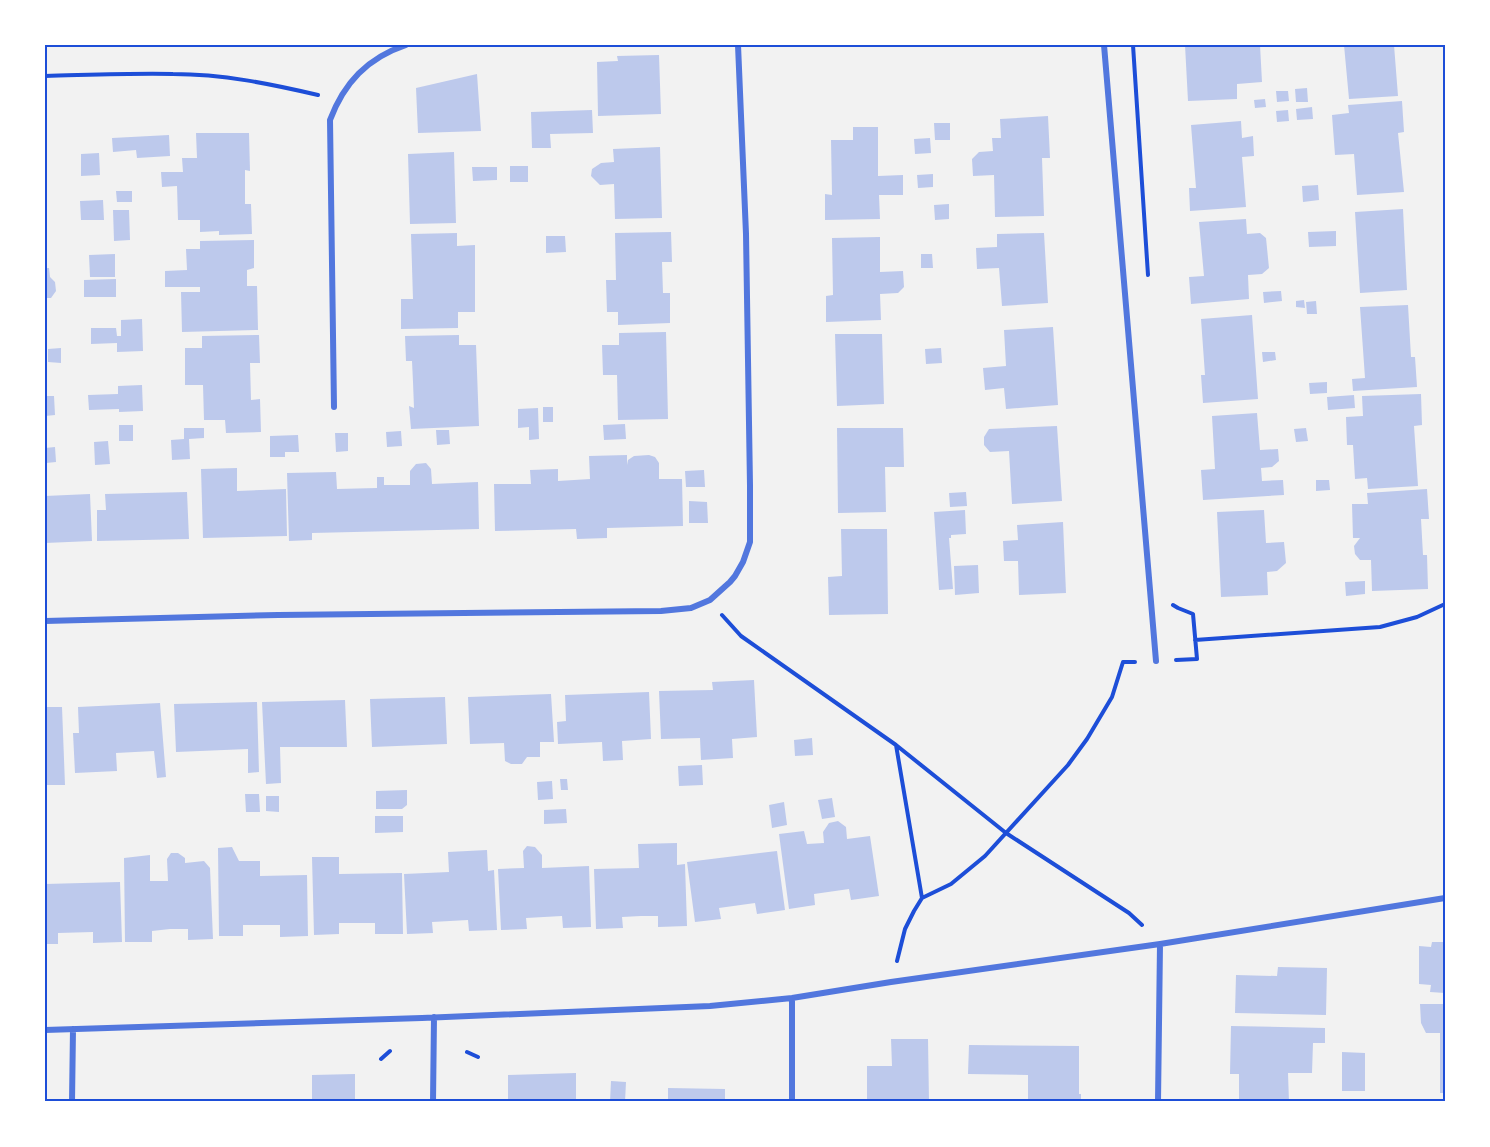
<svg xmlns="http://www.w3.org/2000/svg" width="1490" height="1147" viewBox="0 0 1490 1147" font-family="Montserrat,sans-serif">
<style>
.building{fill:#bdc9ec}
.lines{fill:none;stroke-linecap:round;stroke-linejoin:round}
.path{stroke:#1d4ed8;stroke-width:4}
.minor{stroke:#5277de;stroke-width:6}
.neatline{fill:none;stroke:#1d4ed8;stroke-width:2}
</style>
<rect width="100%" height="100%" fill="#f2f2f2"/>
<path class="building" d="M1185,45H1260L1262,82L1237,84V99L1188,101Z
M1344,45H1394L1398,96L1349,99Z
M659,55L661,114L598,116L597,62L618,61L617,56Z
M477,74L481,131L418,133L416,88Z
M1307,88L1308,102H1296L1295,89Z
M1276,91H1288L1289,101L1277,102Z
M1265,99L1266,107L1255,108L1254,100Z
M1402,101L1404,132L1398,133L1404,192L1357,195L1354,154L1335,155L1332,115L1349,113L1348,105Z
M1312,107L1313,119L1297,120L1296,109Z
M592,110L593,133L550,134L551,148H532L531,112Z
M1288,110L1289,121L1277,122L1276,111Z
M1048,116L1050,158H1042L1044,216L995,217L994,175L973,176L972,159L979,152L993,151L992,138H1001L1000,119Z
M1241,121L1242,138L1253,136L1254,156L1242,157L1246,207L1190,211L1189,188H1196L1191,125Z
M934,123H950V140H935Z
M853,127H878V176L903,175V195H879L880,219L825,220V194L832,195L831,140H853Z
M196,133H249L250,171L245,170V204H251L252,234L219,235V231L200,232V220H178L177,186L162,187L161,172H183L182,158H197Z
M169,135L170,156L137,158L136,150L113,152L112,138Z
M930,138L931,153L915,154L914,139Z
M660,147L662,218L615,219L614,184L600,185L591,176L592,169L601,163L614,162L613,149Z
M454,152L456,223L410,224L408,154Z
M99,153L100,175L81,176V154Z
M510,166H528V182H510Z
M472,167H497V180L473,181Z
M933,174V187L918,188L917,175Z
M1318,185L1319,200L1303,202L1302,186Z
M116,191H132V202H117Z
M103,200L104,220H81L80,201Z
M949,204V219L935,220L934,205Z
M1403,209L1407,290L1360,293L1355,212Z
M113,210H129L130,240L114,241Z
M1246,219L1247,234L1260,233L1266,238L1269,268L1262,274L1248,275L1249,299L1191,304L1189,277L1204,276L1199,222Z
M1336,231V246L1309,247L1308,232Z
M671,232L672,262H662L663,293H670V323L618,325V312H607L606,280H616L615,233Z
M457,233V246L475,245V312H458V328L401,329V299H413L411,234Z
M1044,233L1048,303L1002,306L999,268L977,269L976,248L997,247V234Z
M546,236H565L566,252L546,253Z
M880,237V272L903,271L904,287L898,293L880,294L881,320L826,322V296L833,295L832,238Z
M254,240V268L247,270V286H257L258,330L182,332L181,292H200V287H165V271L187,270L186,249H200V241Z
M115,254V277H90L89,255Z
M921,254H932L933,268H921Z
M45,268H49L50,277L55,282L56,291L51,298H45Z
M116,279V297H84V280Z
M1281,291L1282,301L1264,303L1263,292Z
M1304,300L1305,308L1296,307V301Z
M1316,301L1317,314H1307L1306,302Z
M1408,305L1411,357H1415L1417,387L1353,391L1352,379L1365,378L1360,307Z
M1252,315L1258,399L1203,403L1201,375H1205L1201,319Z
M142,319L143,351L117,352V343L91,344V328H116L117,336H121V320Z
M1053,327L1058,405L1006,409L1004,388L985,390L983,368L1006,366L1004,330Z
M666,332L668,419L618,420L617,375H603L602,345H619V333Z
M835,334H882L884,404L837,406Z
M259,335L260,363H250L251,400L260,399L261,432L226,433L225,420H204L203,385H185V348H202V336Z
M459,335V345H476L479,426L411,429L409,406L414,408L413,382L412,361H406L405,336Z
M61,348V363L48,362V349Z
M941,348L942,363L926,364L925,349Z
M1262,352H1275L1276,360L1263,362Z
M1327,382V393L1310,394L1309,383Z
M142,385L143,411L119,412V409L89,410L88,395L118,394V386Z
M1421,394L1422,425L1414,426L1418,486L1368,489L1367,478L1355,479L1353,445H1347L1346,417L1363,416L1362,396Z
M1354,395L1355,408L1328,410L1327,397Z
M45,396H54L55,415L45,416Z
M543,407H553V422H543Z
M538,408L539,439L529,440V427L518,428V409Z
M1257,413L1260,450L1278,449L1279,461L1272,467L1261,468L1262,481L1283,480L1284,495L1203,500L1201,470L1215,469L1212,416Z
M625,424L626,439L604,440L603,425Z
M119,425H133V441H119Z
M1057,426L1062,501L1012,504L1009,451L990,452L984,445V437L989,429Z
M184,428H204V438L189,439L190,459L172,460L171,440L184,439Z
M837,428H903L904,467H885L886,512L838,513Z
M1306,428L1308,441L1296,442L1294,429Z
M436,430H449L450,444L437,445Z
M401,431L402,446L387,447L386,432Z
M335,433H348V451L336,452Z
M298,435L299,452H285V457H270V436Z
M108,441L110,464L95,465L94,442Z
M55,447L56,462L46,463L45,448Z
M627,455V465L628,460L634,456L649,455L655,457L659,463V479H682L683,526L607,528V538L577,539L576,529L495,531L494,484H531L530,470L558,469V481L590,479L589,456Z
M426,463L431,469L432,484L478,482L479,529L312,533V540L289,541L287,473L336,472L337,489L377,488V477H384V485H410V471L416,464Z
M237,468V491L286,489L287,536L203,538L201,469Z
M704,470L705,487H686L685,471Z
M1316,480H1329L1330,490L1316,491Z
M1427,489L1429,519H1421L1423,555H1427L1428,589L1372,591L1371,560H1360L1355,554L1354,546L1360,538H1353L1352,504H1368L1367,493Z
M187,492L189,539L97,541V510H106L105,494Z
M966,492L967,506L950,507L949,493Z
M90,494L92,541L45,543V496Z
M689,501L707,502L708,523H689Z
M965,510L966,534L951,535V538H949L953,589L939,590L934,512Z
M1264,510L1266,543L1284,542L1286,563L1277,571L1267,572L1268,595L1221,597L1217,512Z
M1063,522L1066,593L1019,595L1018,561H1004L1003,541L1018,540L1017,525Z
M841,529H887L888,614L829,615L828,577L842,576Z
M978,565L979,593L955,595L954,566Z
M1365,581V594L1346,596L1345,582Z
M754,680L757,737L732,739L733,758L701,760L700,738L661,739L659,691L713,690L712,682Z
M649,692L651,739L622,741L623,760L603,761L602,742L558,744L557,722L566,721L565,695Z
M551,694L554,742H540V757H527L522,764H511L505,761L504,743L470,744L468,697Z
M445,697L447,744L372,747L370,699Z
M345,700L347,747H280L281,783L266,784L262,702Z
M257,702L259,772L248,773V749L176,752L174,704Z
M160,703L166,777L157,778L154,751L116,753L117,771L75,773L73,733H79L78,707Z
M45,707H62L65,785H45Z
M812,738L813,755L795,756L794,740Z
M702,765L703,785L679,786L678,766Z
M560,779H567L568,790H561Z
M552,781L553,799L538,800L537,782Z
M407,790V805L402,809H376V791Z
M245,794H259L260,812H246Z
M266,796H279V812L266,811Z
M832,798L835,817L822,819L818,800Z
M784,802L787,825L772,828L769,805Z
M566,809L567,823L544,824V810Z
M375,816H403V832L375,833Z
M838,821L846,827L847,839L870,836L879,896L851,900L849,889L814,894L815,905L789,909L779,834L804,831L807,844L824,843L823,832L829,823Z
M677,843V865L685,864L687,926L658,927V916H641L622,917L623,928L596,929L594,869L639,868L638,844Z
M527,846L535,847L542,855V868L589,866L591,927L563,928L562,916L526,918L527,929L501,930L498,869L524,868L523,851Z
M232,847L239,861H260V876L307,875L308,936L280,937V925H243V936H219L218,848Z
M487,850L488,871L494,870L497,930L469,931L468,920L432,922L433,933L407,934L404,874L449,872L448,852Z
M777,851L785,910L757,914L755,903L719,908L721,919L695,922L687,862Z
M171,853H178L185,858V863L204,861L210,868L213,939L188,940V929H170L152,931V942H125L124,858L150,855V881H168L167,859Z
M312,857H339V874L402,873L403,934H375V923H339V934L314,935Z
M120,882L122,942L93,943V932L58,933V944H45V884Z
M1432,942H1445V993L1430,992L1431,985L1419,984V946L1431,947Z
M1278,967L1327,968L1326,1015L1235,1013L1236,975L1277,976Z
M1420,1004H1445V1093H1440V1033H1426L1421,1023Z
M1231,1026L1325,1028V1043H1313L1312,1073H1288L1289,1102H1239V1074H1230Z
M891,1039H928L929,1102H867V1066H892Z
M969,1045L1079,1046V1094H1081V1102H1028V1075L968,1074Z
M1342,1052L1365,1053V1091H1342Z
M576,1073V1099L558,1100V1102H508V1075Z
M355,1074V1102H312V1075Z
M611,1081L626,1082L625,1102H610Z
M668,1088L725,1089V1102H668Z"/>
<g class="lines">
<path class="path" d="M1133,45L1148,275
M45,76C88,75 131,73 173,74C223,74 271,84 318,95
M1173,605L1178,608L1193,614L1197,659L1176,660
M722,615L741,636L896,745L1006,833L1129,913L1142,925
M1195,640L1380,627L1417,617L1445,604
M896,745L922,898
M897,961L905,929L914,911L922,898L951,884L985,856L1068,765L1087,739L1112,697L1123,662H1135
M467,1052L478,1057
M381,1059L390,1051"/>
<path class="minor" d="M1104,45L1156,661
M334,407L330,120C344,83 367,58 406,45
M45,621L278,615L661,611L691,608L710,600L730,582L735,576L743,562L750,542V485L746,234L738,45
M45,1030L422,1018L710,1006L792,998L891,982L1160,944L1445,898
M72,1102L73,1029
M433,1102L434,1017
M792,1102V998
M1158,1102L1160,944"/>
</g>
<rect width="1490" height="1147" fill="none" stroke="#ffffff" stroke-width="93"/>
<rect x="46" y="46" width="1398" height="1054" class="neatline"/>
</svg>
